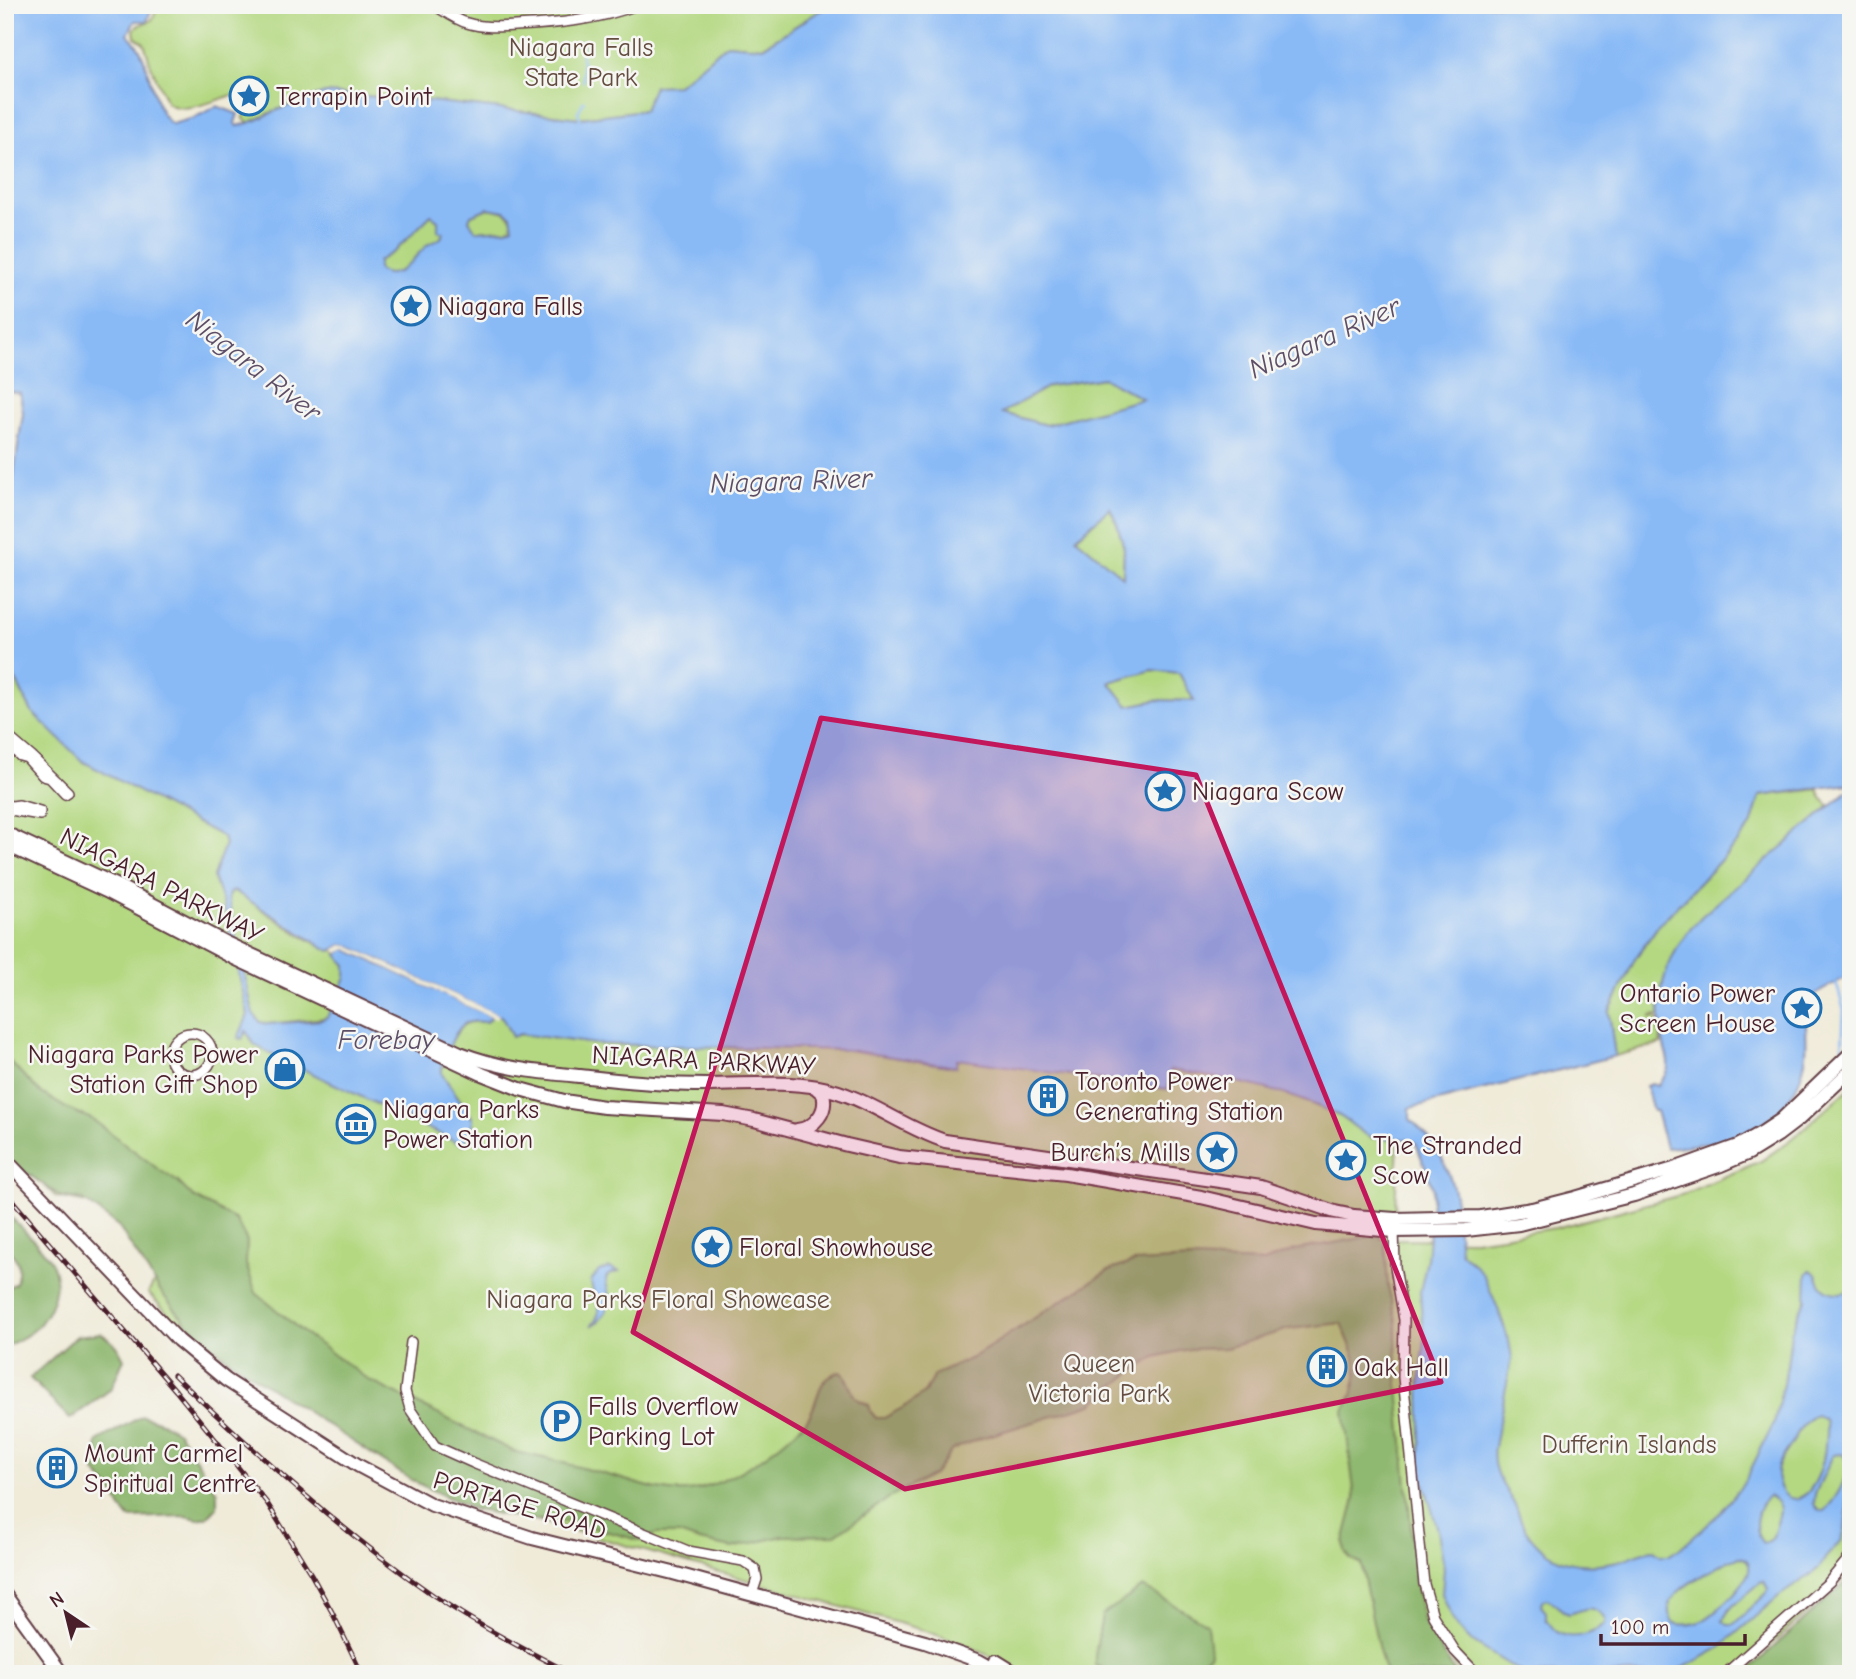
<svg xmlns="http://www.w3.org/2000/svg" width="1856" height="1679" viewBox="0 0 1856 1679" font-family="'Comic Neue',sans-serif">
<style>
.green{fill:#b4d881;stroke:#7f7c56;stroke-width:2}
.forest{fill:#8fb86f;stroke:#6c6c4d;stroke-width:2}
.water{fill:#89baf6;stroke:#6a6c90;stroke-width:2;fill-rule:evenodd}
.pier{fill:#f0ebd9}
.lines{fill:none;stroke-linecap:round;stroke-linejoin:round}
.stream{stroke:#89baf6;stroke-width:2.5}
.street-casing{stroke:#633e45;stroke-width:12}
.secondary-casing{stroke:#633e45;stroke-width:16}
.street{stroke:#fff;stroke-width:9}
.secondary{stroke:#fff;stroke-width:12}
.rail-casing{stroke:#4a1f2b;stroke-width:5}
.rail{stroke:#f6f6f2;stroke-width:2.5;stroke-dasharray:8;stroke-linecap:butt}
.marked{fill:#c2185b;fill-opacity:0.2;stroke:#c2185b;stroke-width:5;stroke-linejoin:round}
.labels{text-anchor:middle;stroke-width:5;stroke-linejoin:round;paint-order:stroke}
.park-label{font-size:26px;fill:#644d40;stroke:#f6f6f2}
.poi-label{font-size:26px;fill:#4a1f2b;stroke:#f6f6f2;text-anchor:start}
.street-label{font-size:26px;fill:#4a1f2b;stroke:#f6f6f2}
.water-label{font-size:28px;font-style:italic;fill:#5d4e68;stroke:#f6f6f2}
</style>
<rect width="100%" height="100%" fill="#f6f6f2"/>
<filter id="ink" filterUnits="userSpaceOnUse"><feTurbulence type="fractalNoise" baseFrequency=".0143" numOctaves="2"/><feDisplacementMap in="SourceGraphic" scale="14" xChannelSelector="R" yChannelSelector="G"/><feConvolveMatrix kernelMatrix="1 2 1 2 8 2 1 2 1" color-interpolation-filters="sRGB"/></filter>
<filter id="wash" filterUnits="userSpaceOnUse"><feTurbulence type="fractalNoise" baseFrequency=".00686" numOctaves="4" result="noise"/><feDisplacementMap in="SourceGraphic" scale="28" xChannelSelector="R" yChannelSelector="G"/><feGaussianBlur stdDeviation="1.57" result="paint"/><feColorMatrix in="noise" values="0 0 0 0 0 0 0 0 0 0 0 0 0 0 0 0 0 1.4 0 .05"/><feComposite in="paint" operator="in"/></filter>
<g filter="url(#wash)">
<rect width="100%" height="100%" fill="#f0ebd9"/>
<path class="green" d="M159,5H829L762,47L727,44L678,85L644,110L580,118L430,101L325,93L277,110L249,123L243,118L248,109L233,95C216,100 183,115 167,103L151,66L144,43L135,37L134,30L137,26L152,20Z
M488,208C502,211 511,210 513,226L506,229L476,231L468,221L471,215Z
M431,215L438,220L443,233L441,238C435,242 428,245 422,251C410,262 397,283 378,270V261L395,251Z
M1105,378L1144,399L1046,425L1001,413L1049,386Z
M1110,508L1117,523L1124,548L1123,578L1076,538Z
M5,659L32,712L223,837L225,844L213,877L221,897L228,898L231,892L236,891C253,903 318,951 334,950C338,955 346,961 347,969C349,981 334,1009 326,1018L268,1024L257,1021L253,1025L472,1117L442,1074C440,1064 455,1029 465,1024C478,1017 485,1029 494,1013L503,1017L520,1034L596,1044L849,1050L955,1067L957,1058L1167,1089L1170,1070L1235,1081L1274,1090L1314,1105L1342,1117L1371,1138L1398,1137L1394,1239L1474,1240L1555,1228L1681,1195L1761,1161L1792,1139L1851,1087V1570L1832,1590L1737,1674H1463L1458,1669L1435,1633L1440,1674H1022C987,1651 958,1642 919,1629L456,1497L348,1435L191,1337L148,1293L157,1277L121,1225L92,1204L56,1197L5,1143Z
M1152,670L1179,673L1195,701L1158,700L1128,706L1109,682Z
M1820,789L1818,790L1822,798L1830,806C1805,828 1779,850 1753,873C1707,913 1659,947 1660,1015L1651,1016V1018L1657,1017L1661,1044L1615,1056L1609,1012L1635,959L1658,926L1738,842L1760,796Z"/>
<path class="forest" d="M5,1057L40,1092L68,1109L92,1119L158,1169L178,1182L193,1197L236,1220L247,1241L246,1264L256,1293L304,1333L370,1381L515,1452C550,1458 584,1469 619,1478C641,1485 663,1493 687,1491C726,1487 779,1449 805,1422C820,1407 814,1376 840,1372L845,1376L855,1398L869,1405L871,1412L876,1418H884L911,1403L925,1392L934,1375L972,1358L1108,1271L1134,1262L1193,1259L1264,1262L1295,1250L1372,1236L1385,1239L1388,1286L1396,1320L1397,1376L1416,1584L1423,1621L1456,1674H1387L1384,1668L1378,1646L1361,1564L1351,1559L1345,1552L1344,1542L1355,1499L1344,1411L1352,1395L1357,1374L1355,1356L1341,1323L1289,1329L1226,1348L1189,1349L1155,1357L1128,1375L1092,1404L975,1440L952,1450L934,1475L895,1494L835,1535L783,1536L732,1548L699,1541L679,1534H656L642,1541L572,1522L535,1520L475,1510L413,1481L244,1370L195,1333L163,1295L118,1226L83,1200L60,1196L5,1158Z
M5,1211C19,1226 39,1244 50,1260C64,1282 51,1314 34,1330C26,1337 14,1342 5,1347V1289L16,1283C21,1265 19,1259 5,1247Z
M101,1333L117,1346L124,1359L111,1389L70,1419L30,1378L77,1336Z
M142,1416L161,1422L178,1432L217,1492V1507L207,1517L198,1519L186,1516L129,1518L120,1507L116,1497L95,1471L97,1441Z
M1851,1577V1658L1839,1674H1744Z
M1143,1587L1207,1624L1210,1654L1187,1674H1115L1095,1665V1656L1102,1615Z"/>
<path class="water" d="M5,5H153L147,21H135L128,34C132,39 138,45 141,52C150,71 154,112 172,124L194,118L217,106L238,114L235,123L238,126L257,120L277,110L325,93L430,101L580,118L644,110L654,86L678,85L727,44L763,47L829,5H1851V974L1797,1005L1801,1020L1806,1021C1806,1032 1807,1043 1806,1054C1801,1097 1768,1131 1726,1140C1706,1144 1686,1146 1666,1148L1656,1111H1653L1646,1086L1652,1084L1657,1086C1662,1080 1667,1075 1668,1067C1669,1059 1666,1054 1664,1046C1661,1033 1659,1016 1660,1003C1662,970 1679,939 1702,916L1850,789L1849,784L1760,796L1751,826L1738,842L1658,926L1635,959L1609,1012L1615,1056L1410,1108V1119C1419,1128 1429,1136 1436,1147C1446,1165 1455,1188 1457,1209C1458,1224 1457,1239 1461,1253L1476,1266L1484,1276L1499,1311L1509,1341L1512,1358L1494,1447C1490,1473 1505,1486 1516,1507C1519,1513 1520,1520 1524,1527C1546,1563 1578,1570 1618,1561C1630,1558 1642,1551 1654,1550L1661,1555H1669L1678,1550L1720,1513L1740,1488L1749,1473L1774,1423L1787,1366L1791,1333L1797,1316L1806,1300L1807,1274L1810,1270C1818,1274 1816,1276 1820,1283C1825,1294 1842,1295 1851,1290V1475L1845,1529L1842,1540L1826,1557L1820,1567L1809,1576L1779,1596L1718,1649L1672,1674H1524L1471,1641L1460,1630L1453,1620L1442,1594L1444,1568L1438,1530L1419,1467L1421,1440L1420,1385L1425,1337L1422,1322L1420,1292L1427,1259L1433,1189L1416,1143C1400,1134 1381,1143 1369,1136C1358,1131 1349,1121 1338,1115C1281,1088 1231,1080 1170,1070L1168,1089L957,1059L956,1067L849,1050L596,1044L520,1034L512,1037L502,1017L349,946L342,945L331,951L326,949L234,891L229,893L228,898L253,1013L260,1022L268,1024L321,1020L327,1017L346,978V965L337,955L343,950L346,949L492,1017L486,1022C479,1022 471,1020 464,1024C455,1030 440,1064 442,1074L473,1119V1125L463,1145L271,1054L254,1044L246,1031L242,1039L238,1038L248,1015L223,903L213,877L225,844L223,837L82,761L32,712L5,659V533L23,413L20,393L8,391L5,387ZM488,208L505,211L511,216L513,227L506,229L476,231L469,220L471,215ZM431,215L438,220V231L443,233L441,238C436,241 431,242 426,246C413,258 398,284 378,270V261L395,251ZM1104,378L1143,399L1046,425L1002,413L1049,386ZM1110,508L1117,523L1124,548L1123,577L1076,538ZM1152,670L1179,673L1194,701L1158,700L1128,706L1109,682ZM1816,1415L1825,1420C1828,1428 1825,1437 1825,1446C1824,1462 1816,1492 1799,1498C1782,1503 1775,1479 1778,1467C1780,1460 1785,1454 1789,1448C1797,1436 1802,1420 1816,1415ZM1842,1454C1856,1467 1837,1497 1826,1509L1824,1511H1819L1814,1504L1815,1494L1833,1455ZM1769,1496C1785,1505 1780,1513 1776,1526C1773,1536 1774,1541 1763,1543C1751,1531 1756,1505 1769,1496ZM1739,1557C1743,1558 1745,1557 1748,1562C1757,1577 1714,1615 1702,1621C1692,1625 1684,1626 1674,1623C1654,1599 1697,1578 1714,1569C1722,1564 1730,1559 1739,1557ZM1764,1582L1768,1589L1766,1594L1735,1623L1732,1625H1728L1723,1621C1728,1606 1748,1594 1760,1583ZM1546,1599C1556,1601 1559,1611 1569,1614C1586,1609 1591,1603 1605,1618V1623C1594,1635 1571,1641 1557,1632C1553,1629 1549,1623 1546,1619V1612L1541,1606L1542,1601Z
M610,1268L620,1272C597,1273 609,1286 609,1297C609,1310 602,1321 591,1326C608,1308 592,1300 591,1281L599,1271Z"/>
<path class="pier" d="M342,945L349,946L499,1015L495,1019L347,949L338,953L334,950Z"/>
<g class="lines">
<path class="stream" d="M581,41L583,81
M580,118L578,112L584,101
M1836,982L1844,1010L1842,1053"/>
</g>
</g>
<g filter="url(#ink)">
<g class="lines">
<defs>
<path id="street" d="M434,5C444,11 456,20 467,23C482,28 500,27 515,26C557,24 598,20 637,5
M5,734L33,758L68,792L65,794L50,778L43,776L27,758L20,756L5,741
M5,805L12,806L19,805L40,811V815L5,809
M170 1054a21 21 0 1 1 42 0a21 21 0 1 1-42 0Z
M1394,1228L1395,1267L1404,1320L1403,1377L1424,1584L1433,1616L1455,1651L1477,1674
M411,1342L405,1391L410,1409L435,1446L473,1463L688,1551L743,1561L755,1569L757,1579L752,1594
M1725,1674L1829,1582L1851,1556"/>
<path id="secondary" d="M5,833L120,887L228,944L460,1053C501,1069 537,1072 580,1076C622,1081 664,1085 707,1085C744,1085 782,1081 818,1087C865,1095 901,1127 945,1141L1261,1187L1335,1212L1354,1216L1395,1219L1481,1217L1532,1209L1575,1198L1674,1169L1738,1146L1763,1132L1781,1120L1851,1053
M5,844L106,891L232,957L482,1074L520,1089L564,1101L604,1107L723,1114L754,1120L847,1145L899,1157L1066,1174L1201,1197L1316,1224L1394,1231L1466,1230L1519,1224L1634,1195L1721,1165L1749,1153L1778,1135L1799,1119L1851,1070
M797,1130C815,1128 828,1111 823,1094L815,1087
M5,1159L178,1340L226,1380L359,1466L432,1505L532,1538L673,1573L925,1642L979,1661L1002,1674
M5,1595L62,1674
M996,1661L1017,1674"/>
</defs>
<use href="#street" class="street-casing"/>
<use href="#secondary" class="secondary-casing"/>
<use href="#street" class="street"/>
<use href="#secondary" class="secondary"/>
<defs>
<path id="rail" d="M5,1192L176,1391L267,1503L311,1574L332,1612L362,1674
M174,1375C256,1453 339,1530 433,1595C477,1625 525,1650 572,1674"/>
</defs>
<use href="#rail" class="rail-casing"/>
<use href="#rail" class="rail"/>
</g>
</g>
<path class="marked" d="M821,718L1196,775L1441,1382L905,1489L633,1332Z"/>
<defs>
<symbol id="sight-ring" viewBox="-11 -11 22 22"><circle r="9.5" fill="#f6f6f2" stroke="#1f6fb2" stroke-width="1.5"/><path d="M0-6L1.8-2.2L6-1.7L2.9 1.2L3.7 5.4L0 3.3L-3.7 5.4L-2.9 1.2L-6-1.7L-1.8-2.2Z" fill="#1f6fb2"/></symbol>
<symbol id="shop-ring" viewBox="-11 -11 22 22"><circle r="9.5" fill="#f6f6f2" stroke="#1f6fb2" stroke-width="1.5"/><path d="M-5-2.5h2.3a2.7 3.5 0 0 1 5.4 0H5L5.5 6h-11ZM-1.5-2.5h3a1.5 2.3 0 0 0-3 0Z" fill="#1f6fb2"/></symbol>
<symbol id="building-ring" viewBox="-11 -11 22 22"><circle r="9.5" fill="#f6f6f2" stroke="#1f6fb2" stroke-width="1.5"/><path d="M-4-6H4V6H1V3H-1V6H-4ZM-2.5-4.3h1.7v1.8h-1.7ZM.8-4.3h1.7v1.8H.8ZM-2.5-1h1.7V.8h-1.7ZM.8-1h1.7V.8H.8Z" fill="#1f6fb2"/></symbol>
<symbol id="museum-ring" viewBox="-11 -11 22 22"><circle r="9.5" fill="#f6f6f2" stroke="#1f6fb2" stroke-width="1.5"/><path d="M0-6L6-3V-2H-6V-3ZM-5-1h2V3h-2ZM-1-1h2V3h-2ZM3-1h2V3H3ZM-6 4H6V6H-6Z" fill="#1f6fb2"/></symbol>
<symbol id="parking-ring" viewBox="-11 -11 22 22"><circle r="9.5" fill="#f6f6f2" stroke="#1f6fb2" stroke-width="1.5"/><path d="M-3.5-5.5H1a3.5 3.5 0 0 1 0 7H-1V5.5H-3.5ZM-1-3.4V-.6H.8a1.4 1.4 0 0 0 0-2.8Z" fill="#1f6fb2"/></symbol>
</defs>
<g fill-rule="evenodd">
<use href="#sight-ring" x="227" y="74" width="44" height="44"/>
<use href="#sight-ring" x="389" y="284" width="44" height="44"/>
<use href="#sight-ring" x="1143" y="769" width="44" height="44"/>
<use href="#sight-ring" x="1780" y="986" width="44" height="44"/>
<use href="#shop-ring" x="263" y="1047" width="44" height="44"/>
<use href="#building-ring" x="1026" y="1074" width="44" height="44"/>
<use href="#museum-ring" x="334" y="1102" width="44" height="44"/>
<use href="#sight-ring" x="1195" y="1130" width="44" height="44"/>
<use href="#sight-ring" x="1324" y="1138" width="44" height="44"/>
<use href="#sight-ring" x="690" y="1225" width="44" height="44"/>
<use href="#building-ring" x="1305" y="1345" width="44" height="44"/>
<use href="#parking-ring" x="539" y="1399" width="44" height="44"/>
<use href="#building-ring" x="35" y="1446" width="44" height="44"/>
</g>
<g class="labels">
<g class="park-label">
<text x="581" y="56">Niagara Falls<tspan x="581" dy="30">State Park</tspan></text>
<text x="658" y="1308">Niagara Parks Floral Showcase</text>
<text x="1099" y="1372">Queen<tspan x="1099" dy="30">Victoria Park</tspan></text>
<text x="1629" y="1453">Dufferin Islands</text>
</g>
<g class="poi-label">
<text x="276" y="105">Terrapin Point</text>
<text x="438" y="315">Niagara Falls</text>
<text x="1192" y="800">Niagara Scow</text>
<text x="1775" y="1002" text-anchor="end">Ontario Power<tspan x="1775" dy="30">Screen House</tspan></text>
<text x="258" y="1063" text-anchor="end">Niagara Parks Power<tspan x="258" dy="30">Station Gift Shop</tspan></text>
<text x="1075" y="1090">Toronto Power<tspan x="1075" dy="30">Generating Station</tspan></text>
<text x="383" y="1118">Niagara Parks<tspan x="383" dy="30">Power Station</tspan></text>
<text x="1373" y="1154">The Stranded<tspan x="1373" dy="30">Scow</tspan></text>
<text x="1190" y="1161" text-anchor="end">Burch’s Mills</text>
<text x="739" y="1256">Floral Showhouse</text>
<text x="1354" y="1376">Oak Hall</text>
<text x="588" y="1415">Falls Overflow<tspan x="588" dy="30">Parking Lot</tspan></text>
<text x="84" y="1462">Mount Carmel<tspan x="84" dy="30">Spiritual Centre</tspan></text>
</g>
<g class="street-label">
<text transform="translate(162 885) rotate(27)" y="9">NIAGARA PARKWAY</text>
<text transform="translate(704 1060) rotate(3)" y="9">NIAGARA PARKWAY</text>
<text transform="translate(520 1505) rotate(17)" y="9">PORTAGE ROAD</text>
</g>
<g class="water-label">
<text transform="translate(1324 337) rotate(-24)" y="10">Niagara River</text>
<text transform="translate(254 365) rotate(38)" y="10">Niagara River</text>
<text transform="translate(791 480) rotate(-2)" y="10">Niagara River</text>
<text x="386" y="1049">Forebay</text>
</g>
</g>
<rect width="1856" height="1679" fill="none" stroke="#f6f6f2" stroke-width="28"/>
<g transform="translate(66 1613) rotate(325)" stroke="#f6f6f2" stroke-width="5" paint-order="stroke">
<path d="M0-5L12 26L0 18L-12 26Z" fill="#4a1f2b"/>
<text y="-10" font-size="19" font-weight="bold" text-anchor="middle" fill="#4a1f2b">N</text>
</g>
<path d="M1601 1634v10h144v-10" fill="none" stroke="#4a1f2b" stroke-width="3.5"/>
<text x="1611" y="1634" font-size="21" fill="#4a1f2b" stroke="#f6f6f2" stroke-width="5" paint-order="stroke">100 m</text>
</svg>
